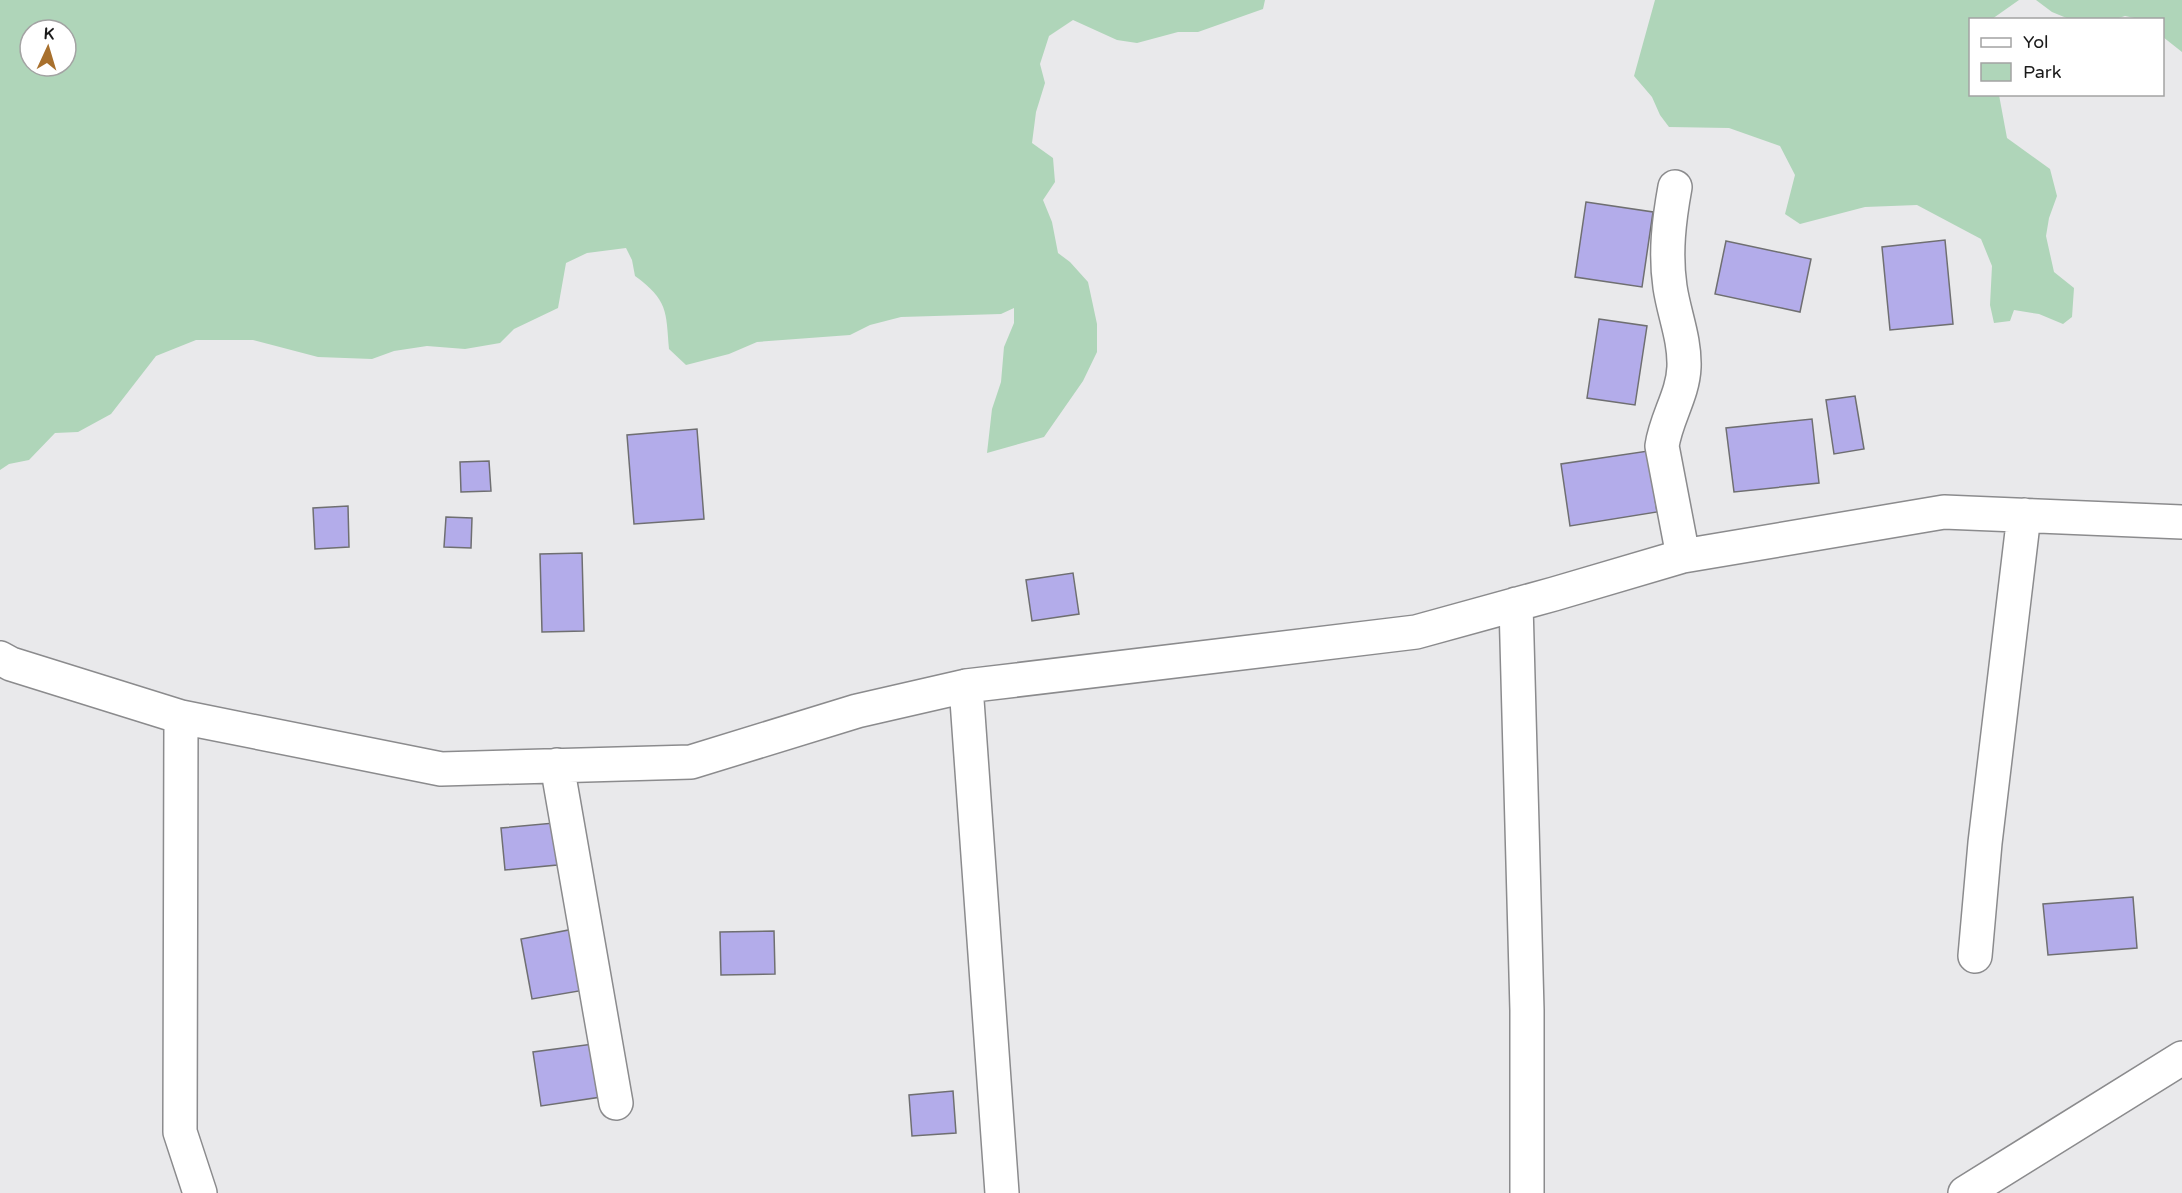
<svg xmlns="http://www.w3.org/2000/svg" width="2182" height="1193" viewBox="0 0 2182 1193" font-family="'Varela Round',sans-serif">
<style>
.green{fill:#afd5b9;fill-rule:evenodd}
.building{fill:#b3acea;stroke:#6f6f71;stroke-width:1.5}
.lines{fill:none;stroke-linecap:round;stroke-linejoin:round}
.minor-casing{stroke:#8b8b8d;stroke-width:36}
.minor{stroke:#fff;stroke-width:33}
</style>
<rect width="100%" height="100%" fill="#e9e9eb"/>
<path class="green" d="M0,0H1265L1263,9L1198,32H1178L1137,43L1117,40L1073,20L1049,36L1040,64L1045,83L1036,112L1032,143L1053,158L1055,182L1043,200L1052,222L1058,253L1070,262L1088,282L1097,324V352L1083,381L1044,437L987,453L992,409L1001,382L1004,347L1014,323V308L1001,314L901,317L870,325L850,335L757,342L729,354L686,365L669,349C666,311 668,300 635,276L632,260L626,248L587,253L566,263L558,308L514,329L500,343L465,349L427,346L394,351L372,359L318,357L253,340H196L156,356L111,414L78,432L55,433L29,460L9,464L0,470ZM30,30H66V66H30Z
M1655,0H2019L1992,19L1970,20V94L1999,95L2007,138L2050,169L2057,196L2049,218L2046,236L2054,272L2074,288L2072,317L2063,324L2039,314L2014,310L2010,321L1994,323L1990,305L1992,266L1981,239L1917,205L1865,207L1800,224L1785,214L1795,175L1780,146L1729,128L1669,127L1660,115L1652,97L1634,76Z
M2036,0H2182V52L2163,37L2162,20L2139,19L2125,16L2116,19H2069L2052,12Z"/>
<path class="building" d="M1586,202L1653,212L1642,287L1575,277Z
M1945,240L1953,324L1890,330L1882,247Z
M1726,241L1811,259L1800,312L1715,294Z
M1599,319L1647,326L1635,405L1587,398Z
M1855,396L1864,449L1834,454L1826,400Z
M1812,419L1819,483L1734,492L1726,428Z
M697,429L704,519L634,524L627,435Z
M1648,451L1657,512L1570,526L1561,464Z
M489,461L491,491L461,492L460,462Z
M348,506L349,547L315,549L313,508Z
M446,517L472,518L471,548L444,547Z
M582,553L584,631L542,632L540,554Z
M1073,573L1079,614L1032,621L1026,580Z
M554,823L557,865L505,870L501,828Z
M2133,897L2137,948L2048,955L2043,904Z
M574,929L585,990L532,999L521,939Z
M774,931L775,974L721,975L720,932Z
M593,1044L601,1097L541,1106L533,1052Z
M953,1091L956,1133L912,1136L909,1095Z"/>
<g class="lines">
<defs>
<path id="minor" d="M1675,187C1669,220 1665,253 1670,287C1674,314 1685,339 1684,367C1683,395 1666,418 1662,446L1683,556
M1516,604L1527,1010V1193
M0,658L11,664L181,717L441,769L691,762L857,711L966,686L1416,632L1554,594L1683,556L1944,512L2182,522
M966,686L1002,1193
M181,717L180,1132L200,1193
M557,765L616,1103
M1975,956L1985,843L2024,515
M1965,1193L2182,1058"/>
</defs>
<use href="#minor" class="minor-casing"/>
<use href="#minor" class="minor"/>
</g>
<rect x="1969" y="18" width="195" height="78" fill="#ffffff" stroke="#a3a3a3" stroke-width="1.5"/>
<rect x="1981" y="38" width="30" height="9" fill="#ffffff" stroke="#a3a3a3" stroke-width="1.5"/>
<text x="2023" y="48" font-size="18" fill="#1a1a1a">Yol</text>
<rect x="1981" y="63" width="30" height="18" fill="#afd5b9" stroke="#a3a3a3" stroke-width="1.5"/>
<text x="2023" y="78" font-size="18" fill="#1a1a1a">Park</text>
<g transform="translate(48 48) rotate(4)"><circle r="28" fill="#ffffff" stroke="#a3a3a3" stroke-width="1.5"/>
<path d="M0-4.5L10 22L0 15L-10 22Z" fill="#a8702d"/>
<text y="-9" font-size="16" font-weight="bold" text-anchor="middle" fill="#1a1a1a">K</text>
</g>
</svg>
